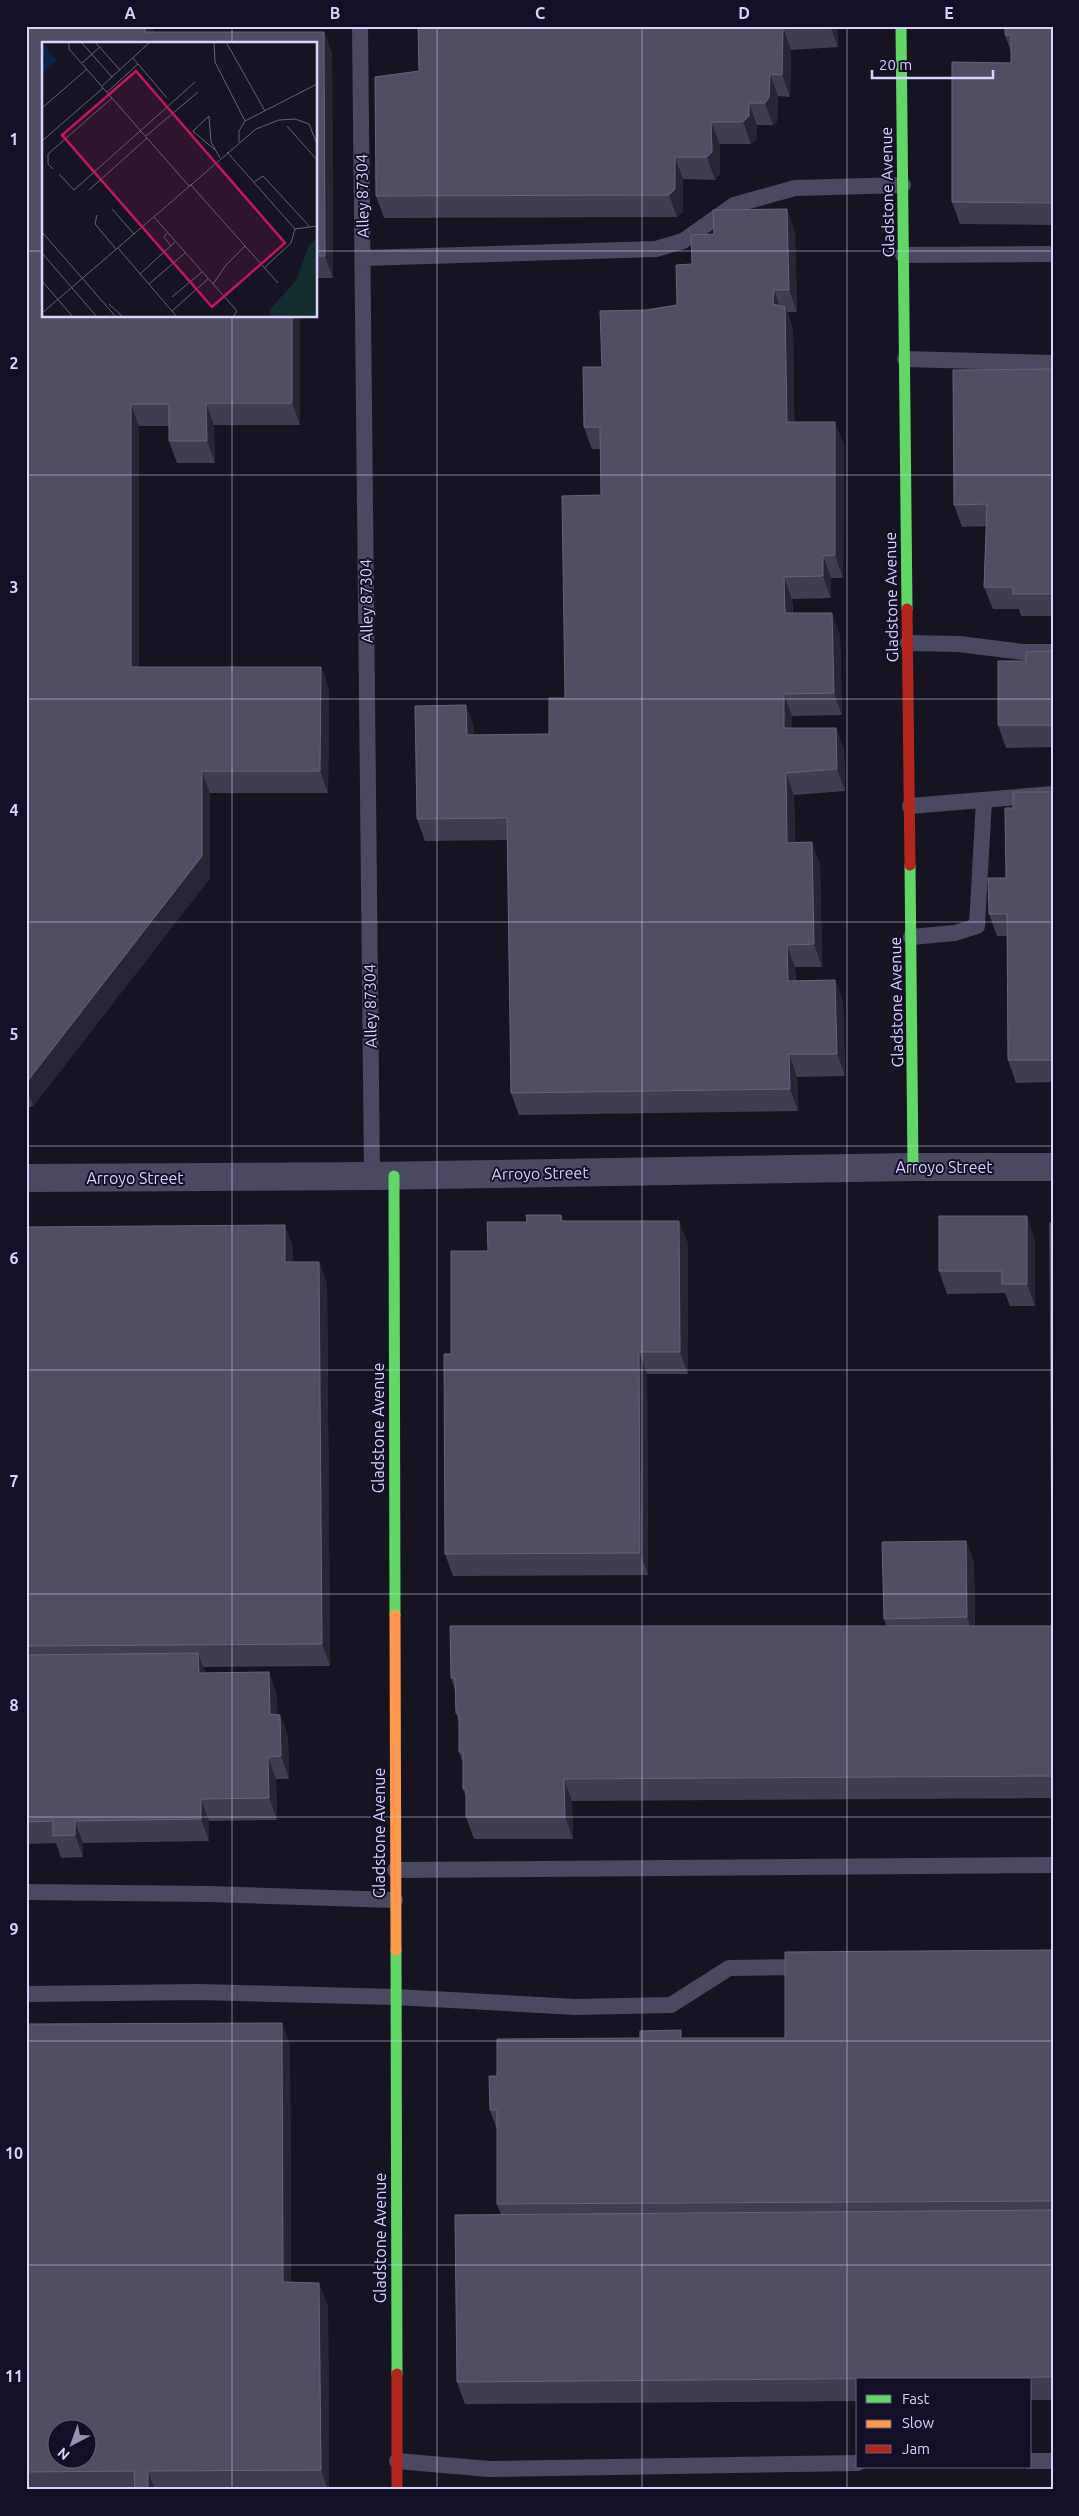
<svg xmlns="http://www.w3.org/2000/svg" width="1079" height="2516" viewBox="0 0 1079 2516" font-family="Ubuntu,sans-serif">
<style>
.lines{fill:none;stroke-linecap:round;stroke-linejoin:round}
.lane{stroke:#4a4962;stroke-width:16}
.street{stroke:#4a4962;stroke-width:28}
.fast{stroke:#63d668;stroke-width:11}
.slow{stroke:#ff974d;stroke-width:11}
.jam{stroke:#b3261e;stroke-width:11}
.wall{fill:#403d50}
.shaded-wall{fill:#282635}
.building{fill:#504e63;stroke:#66637b;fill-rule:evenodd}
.grid{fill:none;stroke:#d9d4ff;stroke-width:1;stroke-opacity:0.55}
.labels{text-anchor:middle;stroke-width:4;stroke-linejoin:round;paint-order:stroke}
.street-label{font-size:16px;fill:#d9d4ff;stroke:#130f26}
.inset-road{fill:none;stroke:#64617a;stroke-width:1}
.view{fill:#c2185b;fill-opacity:0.15;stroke:#c2185b;stroke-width:2.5}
.inset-edge{fill:none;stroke:#d9d4ff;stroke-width:2.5}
.neatline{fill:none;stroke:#d9d4ff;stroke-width:2}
.grid-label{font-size:16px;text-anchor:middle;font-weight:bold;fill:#d9d4ff}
</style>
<rect width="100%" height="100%" fill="#161421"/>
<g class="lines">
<path class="lane" d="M360,26L372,1176
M903,255L1053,254
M363,258L656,249L683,241L734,205L795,188L903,185
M905,359L1053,363
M908,643L959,644L1023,652H1053
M910,806L1053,794
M911,937L955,933L977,926L984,800
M395,1870L1053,1865
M26,1892L209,1894L395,1900
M26,1994L200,1992L396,1997L576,2007L671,2005L729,1968L805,1967
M397,2461L489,2469L858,2463
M1030,2461H1053"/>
<path class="street" d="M26,1178L372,1176L913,1167H1053"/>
<path class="fast" d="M901,26L907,609
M910,865L913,1167
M394,1176L395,1615
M396,1950L397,2374"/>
<path class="slow" d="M395,1615L396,1950"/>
<path class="jam" d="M907,609L910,865
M397,2374V2490"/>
</g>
<path class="wall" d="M26,26L153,32H324L332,54L333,278H316V44H44L300,316V425H214L215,463H177L169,441V426H139V667H321L329,689L328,793H210V878L33,1106L26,1109Z
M418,26H837L838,47L791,50L790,97L778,96L777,121L773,125H757V138L751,144H720V174L715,180L683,179V211L677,217L384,218L376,196L419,71Z
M1053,26V225L960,224L952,202L1011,63V52L1005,35Z
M795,231L797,312H787L793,329L794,422L844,444L843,578H831V598L792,599L793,613L840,635L842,715L792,716V728H836L844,750L845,791L794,795L795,843L820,864L822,967H795L796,981L835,980L843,1002L845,1076L797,1077L798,1111L519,1115L511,1093L507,840L425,841L417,819L474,727V735L549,734L565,698L601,495V449H592L584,427L602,367L646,310L677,305L692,264L714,234Z
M1053,369V616H1021L1019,609H993L984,587L986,526L962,527L954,505Z
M1053,651V747L1006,748L998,725L1026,661Z
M1053,792V1082L1016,1083L1008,1060L1007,936H997L989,914L1006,878L1013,808Z
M561,1215L563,1221L688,1243V1374H647L648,1575L453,1576L445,1554L488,1251L527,1222Z
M1053,1223V1798L572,1801L573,1839H474L466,1817V1797L463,1789V1763L459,1752V1723L456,1713L455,1690L451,1678L886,1626L884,1619L966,1541L974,1563L975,1626H1052Z
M26,1227L293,1247V1262H319L327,1284L330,1666L203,1667L206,1673L277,1694V1715H280L288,1737L289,1779H276L277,1820L209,1821V1841L83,1843V1857L61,1858L56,1843L26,1844Z
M1035,1239V1306H1010L1005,1293L947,1294L939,1271Z
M1053,1950V2400H1030V2380H858V2401L465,2404L457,2382L501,2214L497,2204V2130L490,2110L497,2076L684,2038H785Z
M26,2024L290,2045L291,2282L328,2305L329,2490H26Z"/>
<path class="shaded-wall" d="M145,26H153V44L145,32Z
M830,26H837L838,47Z
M783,28L791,50L790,97L782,75Z
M324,32L332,54L333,278L325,256Z
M770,74L778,96L777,121L773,125L765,103Z
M749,103L757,125V138L751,144L743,122Z
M711,122L720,144V174L715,180L707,157Z
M675,157L683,179V211L677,217L669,195Z
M787,209L795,231L797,312L789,290Z
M774,290L782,312L773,304Z
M785,307L793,329L795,444L787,422Z
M292,316H300V425L292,403Z
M206,403L214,425L215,463L207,441Z
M131,404L139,426V689L131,667Z
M835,422L844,444L843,578L835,555Z
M823,556L831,578V598L823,576Z
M784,577L792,599L793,636L785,613Z
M832,613L840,635L842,715L834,693Z
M321,667L329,689L328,793L320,771Z
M784,694L792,716V750L784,728Z
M466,705L474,727L475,757L467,735Z
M836,728L844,750L845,791L837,769Z
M202,771L210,793V878L33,1106L26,1087V1083Z
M786,773L794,795L795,865L787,843Z
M812,842L820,864L822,967L814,944Z
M787,945L795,967L796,1003L788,981Z
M835,980L843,1002L845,1076L837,1054Z
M789,1054L797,1077L798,1111L790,1089Z
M1027,1216L1035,1239V1306L1027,1284Z
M679,1221L688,1243V1374L680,1352Z
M285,1225L293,1247V1284L285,1262Z
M319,1262L327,1284L330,1666L322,1644Z
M639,1352L647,1374L648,1575L640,1553Z
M966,1541L974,1563L975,1639L967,1617Z
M198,1653L206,1675L199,1673Z
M269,1672L277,1694L278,1736L270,1714Z
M280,1715L288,1737L289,1779L281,1756Z
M268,1757L276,1779L277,1820L269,1798Z
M564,1779L572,1801L573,1839L565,1817Z
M201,1799L209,1821V1841L201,1819Z
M75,1821L83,1843V1857L75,1835Z
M282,2023L290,2045L291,2304L283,2282Z
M319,2283L328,2305L329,2490H328L321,2470Z
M148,2471L155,2490H148Z"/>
<path class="building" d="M26,26H145V32H324L325,256H316V44H44V316H292V403H206L207,441H169V404H131V667H321L320,771H202V856L26,1083Z
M418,26H804L783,28L782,75L770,74L769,98L765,103H749V116L743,122H711L712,152L707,157H675V189L669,195L376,196L375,77L419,71Z
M1005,26H1053V203L952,202V62L1011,63V35H1005Z
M787,209L789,290H774L773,304L785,307L787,422H835V555L823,556V576L784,577L785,613H832L834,693L784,694V728H836L837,769L786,773L787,843L812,842L814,944L787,945L788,981L835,980L837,1054H789L790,1089L511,1093L507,818L417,819L415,706L466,705L467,735L549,734V698H565L562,496L601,495L600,427H584L583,367H602L600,311L646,310L677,305L676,265L692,264L691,235L714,234L713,210Z
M1053,369V594H1013V587H984L987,504L954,505L953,370Z
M1053,651V725H998V661H1026V652Z
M1013,792H1053V1060H1008L1007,914H989L988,878H1006L1005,808H1013Z
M526,1215H561V1221H679L680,1352H639L640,1553L445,1554L444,1354H451V1251H488L487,1222H527Z
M939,1216H1027V1284H1002V1271H939Z
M1050,1223H1053V1776L564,1779L565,1817H466V1789H463V1752H459V1714L456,1713L455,1678H451L450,1626H1052Z
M285,1225V1262H319L322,1644L26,1646V1227Z
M966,1541L967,1617L884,1619L882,1542Z
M198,1653L199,1673L269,1672L270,1714L280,1715L281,1756L268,1757L269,1798L201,1799V1819L75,1821V1835L53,1836V1821L26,1822V1655Z
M1053,1950V2201L497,2204V2110H490L489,2076H497V2039L640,2038V2031L681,2030V2038H785V1952Z
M282,2023L283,2282L319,2283L321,2470L148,2471V2490H135L134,2471L26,2472V2024ZM58,2428H88V2458H58Z
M1053,2210V2377L457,2382L455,2215Z"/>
<path class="grid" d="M232,26V44M437,26V2490M642,26V2490M847,26V2490M26,251H44M316,251H1053M232,316V2490M26,475H1053M26,699H1053M26,922H1053M26,1146H1053M26,1370H1053M26,1594H1053M26,1817H1053M26,2041H1053M26,2265H1053"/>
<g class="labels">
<g class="street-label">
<text transform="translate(887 192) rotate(-91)" y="6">Gladstone Avenue</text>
<text transform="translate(362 196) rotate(-91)" y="6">Alley 87304</text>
<text transform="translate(891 597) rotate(-91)" y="6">Gladstone Avenue</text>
<text transform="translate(366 601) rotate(-91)" y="6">Alley 87304</text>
<text transform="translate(896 1002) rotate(-91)" y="6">Gladstone Avenue</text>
<text transform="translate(370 1006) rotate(-91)" y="6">Alley 87304</text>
<text x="944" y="1173">Arroyo Street</text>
<text transform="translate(540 1173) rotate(-1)" y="6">Arroyo Street</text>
<text x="135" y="1184">Arroyo Street</text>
<text transform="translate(378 1428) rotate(-90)" y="6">Gladstone Avenue</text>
<text transform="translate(379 1833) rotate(-90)" y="6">Gladstone Avenue</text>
<text transform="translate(380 2238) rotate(-90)" y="6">Gladstone Avenue</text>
</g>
</g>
<g transform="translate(42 42)">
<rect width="275" height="275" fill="#161421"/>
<path d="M275,196V275H230L227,268L254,239L267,203Z" fill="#132c2d"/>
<path d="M0,0L15,19L0,32Z" fill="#0d2144"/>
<path class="inset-road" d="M27,0V7L147,144M39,0L70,35M53,0L78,28M172,0L173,20L203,79M184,0L223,69M40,21L58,5M96,22L125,56M60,44L108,0M65,50L96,22L91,16M0,66L45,27M167,74L151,89L173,108M167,74L169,100L178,116M245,84L275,118M104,94L156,50M0,99L61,46M197,100V89L203,79L275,42M185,110L253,187M11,127L6,122V112L70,56M17,132L32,148L153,40M212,140L221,134L268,185M148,142L236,241M47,148L105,96M70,167L92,192M55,173L53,182L74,207M112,175L195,269L191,275M253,187L275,184M0,190L74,275M125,191L122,195L129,204M76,206L135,275M0,211L55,275M222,226L249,201L253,187M98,232L133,200M0,239L31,275M107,242L143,211M171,242L184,223L203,204M130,255L160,230M67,262L81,275M130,269L166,237M0,271L214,87L237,78L253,77L267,82L275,102"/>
<path class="view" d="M94,29L243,201L170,265L20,93Z"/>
<rect width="275" height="275" class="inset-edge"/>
</g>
<rect width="1079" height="2516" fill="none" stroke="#130f26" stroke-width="55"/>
<rect x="856" y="2378" width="175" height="90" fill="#130f26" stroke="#625e7d"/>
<rect x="866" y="2395" width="25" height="8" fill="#63d668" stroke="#625e7d"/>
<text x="902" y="2404" font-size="15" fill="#d9d4ff">Fast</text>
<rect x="866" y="2420" width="25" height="8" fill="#ff974d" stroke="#625e7d"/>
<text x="902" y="2428" font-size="15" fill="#d9d4ff">Slow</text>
<rect x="866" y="2445" width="25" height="8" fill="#b3261e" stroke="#625e7d"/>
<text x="902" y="2454" font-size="15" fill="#d9d4ff">Jam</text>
<g transform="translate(72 2444) rotate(221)"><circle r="24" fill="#130f26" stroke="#625e7d"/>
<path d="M0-4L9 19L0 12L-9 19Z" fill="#9591b1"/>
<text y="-8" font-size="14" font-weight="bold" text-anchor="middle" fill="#d9d4ff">N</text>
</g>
<path d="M872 70v8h121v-8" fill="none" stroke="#d9d4ff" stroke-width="2.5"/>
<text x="879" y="70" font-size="15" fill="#d9d4ff" stroke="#130f26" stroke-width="4" paint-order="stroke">20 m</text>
<rect x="28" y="28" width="1024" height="2460" class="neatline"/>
<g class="grid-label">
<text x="130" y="19">A</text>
<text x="335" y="19">B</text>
<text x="540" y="19">C</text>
<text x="744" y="19">D</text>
<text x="949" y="19">E</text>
<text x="14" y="145">1</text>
<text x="14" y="369">2</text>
<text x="14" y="593">3</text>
<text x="14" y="816">4</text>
<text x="14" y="1040">5</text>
<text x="14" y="1264">6</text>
<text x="14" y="1487">7</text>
<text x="14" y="1711">8</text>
<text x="14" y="1935">9</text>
<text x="14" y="2159">10</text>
<text x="14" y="2382">11</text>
</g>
</svg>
